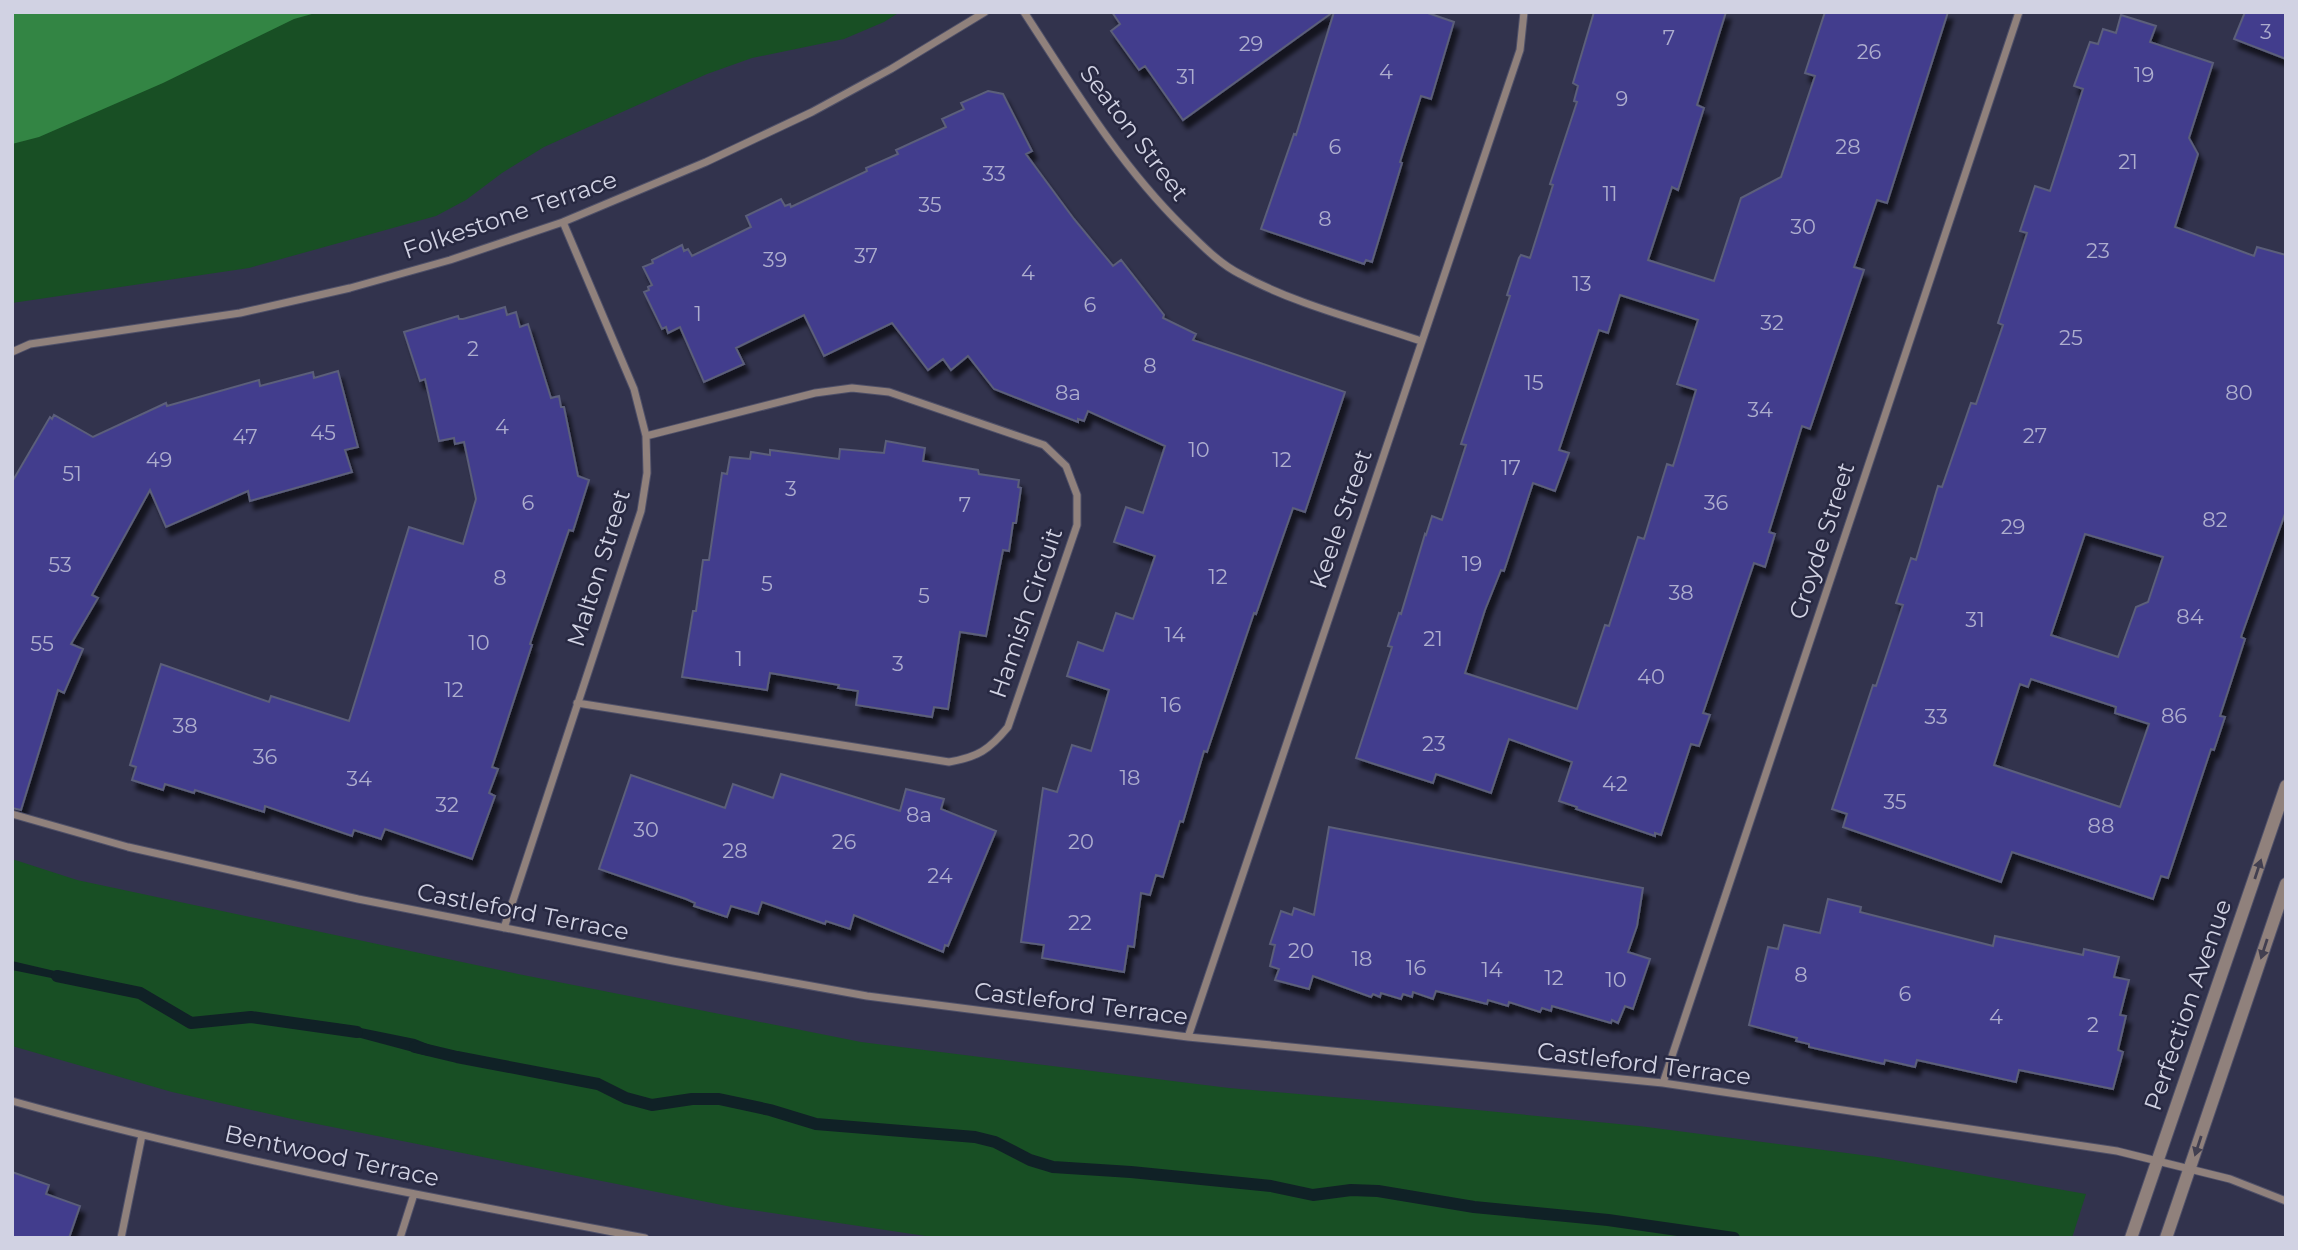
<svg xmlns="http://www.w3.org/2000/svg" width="2298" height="1250" viewBox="0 0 2298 1250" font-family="Montserrat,sans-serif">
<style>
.green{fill:#184f24}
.forest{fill:#338544}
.water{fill:#102126}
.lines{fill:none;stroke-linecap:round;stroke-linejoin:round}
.stream{stroke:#102126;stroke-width:12}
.building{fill:#423e8d;stroke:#5b5e7a;stroke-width:2;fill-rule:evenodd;filter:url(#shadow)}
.minor-casing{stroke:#4f5068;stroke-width:9}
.tertiary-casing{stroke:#4f5068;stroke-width:14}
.minor{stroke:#90817c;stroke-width:7}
.tertiary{stroke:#90817c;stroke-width:12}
.oneway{fill:#423f50}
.labels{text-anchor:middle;stroke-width:5;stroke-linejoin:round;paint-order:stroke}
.number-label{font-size:21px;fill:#adadce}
.street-label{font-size:24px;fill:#d1d2e3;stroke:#282942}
</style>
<defs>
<filter id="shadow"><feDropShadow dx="4.5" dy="8" stdDeviation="2" flood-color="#0009"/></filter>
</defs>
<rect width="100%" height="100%" fill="#32334d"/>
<path class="green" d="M12,12H900L884,22L844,39L752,58L707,74L544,147L502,173L466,200L436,216L249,268L12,303Z
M12,859L77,880L518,974L861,1042L1229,1088L1436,1106L1639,1126L1877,1157L2086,1194L2072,1238H939L732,1207L292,1119L172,1092L12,1046Z"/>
<path class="forest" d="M12,12H319L294,19L163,83L39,137L12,144Z"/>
<path class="water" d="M12,961L72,975L71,982L12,970Z
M341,1024L415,1039L430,1045L428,1056L342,1033Z"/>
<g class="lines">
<path class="stream" d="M57,976L140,993L191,1023L251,1017L357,1032
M415,1047L457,1057L598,1084L626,1098L652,1105L692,1099H719L770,1110L816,1124L975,1137L995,1142L1030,1160L1053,1167L1131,1172L1271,1186L1313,1195L1351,1190L1378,1191L1474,1207L1608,1220L1734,1238"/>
</g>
<path class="building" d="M1112,12H1333L1183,120L1145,66L1139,70L1111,31L1120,24Z
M1334,12H1425L1454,22L1431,99L1421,96L1400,162L1402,163L1372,262L1366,260L1364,264L1261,229L1294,134L1296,135Z
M1594,12H1726L1697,105L1704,108L1678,190L1672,187L1648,260L1714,281L1741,198L1781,177L1815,76L1805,73L1825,12H1948L1887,203L1877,200L1854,267L1864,270L1810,429L1802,426L1769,532L1775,534L1765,567L1754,563L1703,713L1710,715L1699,746L1691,744L1661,835L1655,833V836L1576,809L1577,807L1559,801L1572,762L1509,739L1491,793L1436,774L1433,783L1356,758L1392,647L1388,646L1399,613L1401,614L1425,534L1426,535L1432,516L1442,520L1466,445L1461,444L1510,296L1507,295L1519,258L1521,255L1530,258L1553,185L1550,184L1577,102L1574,101L1578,86L1573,83ZM1620,295L1698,320L1677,384L1696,390L1673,466L1667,464L1644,539L1638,537L1609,626L1605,625L1577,709L1465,673L1485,610L1501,570L1504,571L1533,483L1555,491L1569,453L1559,450L1599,330L1608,333Z
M2245,12H2286V59L2234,39Z
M2121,15L2156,26L2150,42L2213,63L2189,138L2198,154L2175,227L2254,256L2257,247L2286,255V511L2241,637L2245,639L2220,716L2225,717L2214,750L2211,749L2168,878L2161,876L2153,899L2012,852L2001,882L1843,827L1847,814L1832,809L1873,685L1876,686L1903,605L1896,603L1911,558L1916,560L1938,486L1942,487L1971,403L1976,404L2003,325L1998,323L2027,233L2020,231L2035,186L2050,191L2083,89L2074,86L2090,42L2098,44L2103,29L2116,33ZM2085,534L2163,557L2148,602L2136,607L2118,657L2051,635ZM2031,679L2116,707L2115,713L2149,724L2120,807L1994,765L2020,684L2028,687Z
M988,91L1003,94L1032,151L1026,154L1074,219L1113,266L1121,260L1164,315L1163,318L1196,334L1193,340L1345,392L1305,512L1293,508L1256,614L1254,613L1207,752L1204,751L1183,822L1180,821L1163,877L1156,875L1150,895L1141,893L1134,947L1128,946L1124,972L1042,958L1044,945L1021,942L1043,788L1057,792L1072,745L1091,751L1109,690L1067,676L1078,642L1103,651L1116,613L1133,619L1155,556L1114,542L1126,507L1143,513L1165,446L1088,411L1084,421L1078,419V422L994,389L968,356L951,370L943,359L928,370L892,323L824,356L804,315L736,348L744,364L704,382L680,327L668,333L666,327L662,329L644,292L649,290L648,287L652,285L643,267L653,263L652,260L682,245L684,251L688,249L692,256L751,227L746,216L781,199L785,206L790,204L791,207L867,171L866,168L898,154L896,150L946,127L942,119L964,109L961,103Z
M505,307L507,315L516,312L520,327L528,324L551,398L559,396L561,407H564L578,476L589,480L573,531L569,530L530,644L532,645L492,767L498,769L489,793L495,796L472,859L385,829L381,839L354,830L352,836L265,806L264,812L195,790L194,793L165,784L163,790L132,780L136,767L130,765L161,664L269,702L271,696L349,721L409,527L463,544L476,499L464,442L455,444L454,438L439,441L425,379L420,381L404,332L458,316L459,319H463Z
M338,371L358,447L345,450L352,472L250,501L248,491L166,527L150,490L92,595L98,598L71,644L83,649L64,693L58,690L21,810L12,808V482L50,417L52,419L54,415L93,437L166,403L167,406L259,380L260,386L313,372L314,378Z
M886,441L925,448L923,461L978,470L979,474L1019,480L1018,487L1021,488L1016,523H1013L1009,551L1003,550L986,636L960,632L948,709L934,707L932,717L856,705L858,691L838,688L839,685L770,673L767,690L682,677L693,611H696L703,560H709L722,473L727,474L730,457L750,459L751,452L770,455V450L839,459L840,449L884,453Z
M781,774L900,811L906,789L944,799L941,809L996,831L948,946L945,945L943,952L854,915L850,929L826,921L825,924L762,902L758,914L731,906L727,917L694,906L695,903L686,899L599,869L631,775L725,808L733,784L773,798Z
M1329,827L1643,888L1637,926L1628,952L1650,959L1633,1009L1625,1006L1618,1023L1612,1020L1611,1023L1552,1006L1551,1011L1542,1008L1540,1012L1509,1002L1508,1006L1488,1000L1487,1004L1436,991L1433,999L1413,992L1412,997L1403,994L1401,999L1381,993L1380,997L1373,994L1371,997L1313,976L1309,989L1275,980L1279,969L1270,966L1275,945L1270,944L1281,911L1292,915L1294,908L1314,915Z
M1828,899L1861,907L1860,912L1993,946L1995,936L2083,955L2084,949L2119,957L2114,977L2129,980L2120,1015L2126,1016L2118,1050L2123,1052L2113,1089L2019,1070L2016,1082L1917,1060L1915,1067L1885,1060L1884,1064L1809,1047V1044L1796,1041L1797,1038L1749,1025L1768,947L1778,949L1784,925L1820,933Z
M12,1172L49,1185L46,1194L80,1206L69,1238H12Z"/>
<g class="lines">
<defs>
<path id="minor" d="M1024,12C1073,87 1119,164 1183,227C1201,244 1218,263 1240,274C1294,304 1363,321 1421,341
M12,352L30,344L240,313L350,288L450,260L563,222L706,162L812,112L891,69L985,12
M577,703L949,762C978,757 989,750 1008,727L1077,525V495L1066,466L1044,445L889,392L852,388L815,393L646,436
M12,814L128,847L358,899L673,961L867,996L1188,1037L1663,1083L2117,1151L2230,1179L2286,1201
M504,928L641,511L647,473L646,436L634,389L563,222
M1188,1037L1520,50L1524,12
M1663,1083L2019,12
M12,1101C220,1159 433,1198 645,1238
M121,1238L142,1135
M400,1238L414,1194"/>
<path id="tertiary" d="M2131,1238L2286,786
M2166,1238L2286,884"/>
</defs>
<use href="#minor" class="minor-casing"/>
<use href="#tertiary" class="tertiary-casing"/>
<use href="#minor" class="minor"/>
<use href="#tertiary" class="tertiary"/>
</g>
<defs><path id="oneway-solid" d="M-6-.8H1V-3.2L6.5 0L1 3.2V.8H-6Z" transform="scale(1.75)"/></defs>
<g class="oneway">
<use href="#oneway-solid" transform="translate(2258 869) rotate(-72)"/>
<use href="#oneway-solid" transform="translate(2264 949) rotate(108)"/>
<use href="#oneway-solid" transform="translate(2198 1146) rotate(108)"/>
</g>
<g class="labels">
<g class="number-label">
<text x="2266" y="39">3</text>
<text x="1669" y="45">7</text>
<text x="1251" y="51">29</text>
<text x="1869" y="59">26</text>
<text x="1386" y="79">4</text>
<text x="2144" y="82">19</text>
<text x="1186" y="84">31</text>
<text x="1622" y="106">9</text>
<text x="1335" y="154">6</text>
<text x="1848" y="154">28</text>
<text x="2128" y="169">21</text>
<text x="994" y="181">33</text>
<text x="1610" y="201">11</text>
<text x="930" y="212">35</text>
<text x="1325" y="226">8</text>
<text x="1803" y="234">30</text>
<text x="2098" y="258">23</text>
<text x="866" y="263">37</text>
<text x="775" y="267">39</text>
<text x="1028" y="280">4</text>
<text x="1582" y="291">13</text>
<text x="1090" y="312">6</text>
<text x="698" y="321">1</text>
<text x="1772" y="330">32</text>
<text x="2071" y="345">25</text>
<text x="473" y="356">2</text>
<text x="1150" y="373">8</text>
<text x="1534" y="390">15</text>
<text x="1068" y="400">8a</text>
<text x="2239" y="400">80</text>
<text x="1760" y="417">34</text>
<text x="502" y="434">4</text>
<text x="323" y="440">45</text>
<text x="2035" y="443">27</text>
<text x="245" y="444">47</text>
<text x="1199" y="457">10</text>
<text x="159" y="467">49</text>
<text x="1282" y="467">12</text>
<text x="1511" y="475">17</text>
<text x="72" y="481">51</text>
<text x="791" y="496">3</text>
<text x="528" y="510">6</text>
<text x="1716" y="510">36</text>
<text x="965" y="512">7</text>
<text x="2215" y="527">82</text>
<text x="2013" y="534">29</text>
<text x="1472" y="571">19</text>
<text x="60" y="572">53</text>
<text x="1218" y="584">12</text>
<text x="500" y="585">8</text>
<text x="767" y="591">5</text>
<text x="1681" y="600">38</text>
<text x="924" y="603">5</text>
<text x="2190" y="624">84</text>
<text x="1975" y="627">31</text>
<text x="1175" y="642">14</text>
<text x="1433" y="646">21</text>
<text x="479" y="650">10</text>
<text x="42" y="651">55</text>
<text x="739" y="666">1</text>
<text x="898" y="671">3</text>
<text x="1651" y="684">40</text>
<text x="454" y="697">12</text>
<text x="1171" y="712">16</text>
<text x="2174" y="723">86</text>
<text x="1936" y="724">33</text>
<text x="185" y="733">38</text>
<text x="1434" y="751">23</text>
<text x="265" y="764">36</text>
<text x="1130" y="785">18</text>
<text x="359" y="786">34</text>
<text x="1615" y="791">42</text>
<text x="1895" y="809">35</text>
<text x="447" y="812">32</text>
<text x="919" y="822">8a</text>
<text x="2101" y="833">88</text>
<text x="646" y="837">30</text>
<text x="844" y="849">26</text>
<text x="1081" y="849">20</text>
<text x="735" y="858">28</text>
<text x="940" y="883">24</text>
<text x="1080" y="930">22</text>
<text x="1301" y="958">20</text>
<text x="1362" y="966">18</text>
<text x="1416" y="975">16</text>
<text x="1492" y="977">14</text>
<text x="1801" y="982">8</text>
<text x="1554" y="985">12</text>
<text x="1616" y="987">10</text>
<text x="1905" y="1001">6</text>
<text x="1996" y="1024">4</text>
<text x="2093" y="1032">2</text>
</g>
<g class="street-label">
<text transform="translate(1134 133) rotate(53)" y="8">Seaton Street</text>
<text transform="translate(510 215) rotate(-19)" y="8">Folkestone Terrace</text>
<text transform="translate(1341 519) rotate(-71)" y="8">Keele Street</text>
<text transform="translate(1822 541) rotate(-72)" y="8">Croyde Street</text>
<text transform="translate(599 568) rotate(-73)" y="8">Malton Street</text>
<text transform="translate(1026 613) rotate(-71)" y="8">Hamish Circuit</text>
<text transform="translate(523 912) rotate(11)" y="8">Castleford Terrace</text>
<text transform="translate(1081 1004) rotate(7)" y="8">Castleford Terrace</text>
<text transform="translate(2188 1005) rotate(-71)" y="8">Perfection Avenue</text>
<text transform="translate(1644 1064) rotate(7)" y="8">Castleford Terrace</text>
<text transform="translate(332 1156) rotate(12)" y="8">Bentwood Terrace</text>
</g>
</g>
<rect width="2298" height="1250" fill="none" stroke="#d1d2e3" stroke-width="28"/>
</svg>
